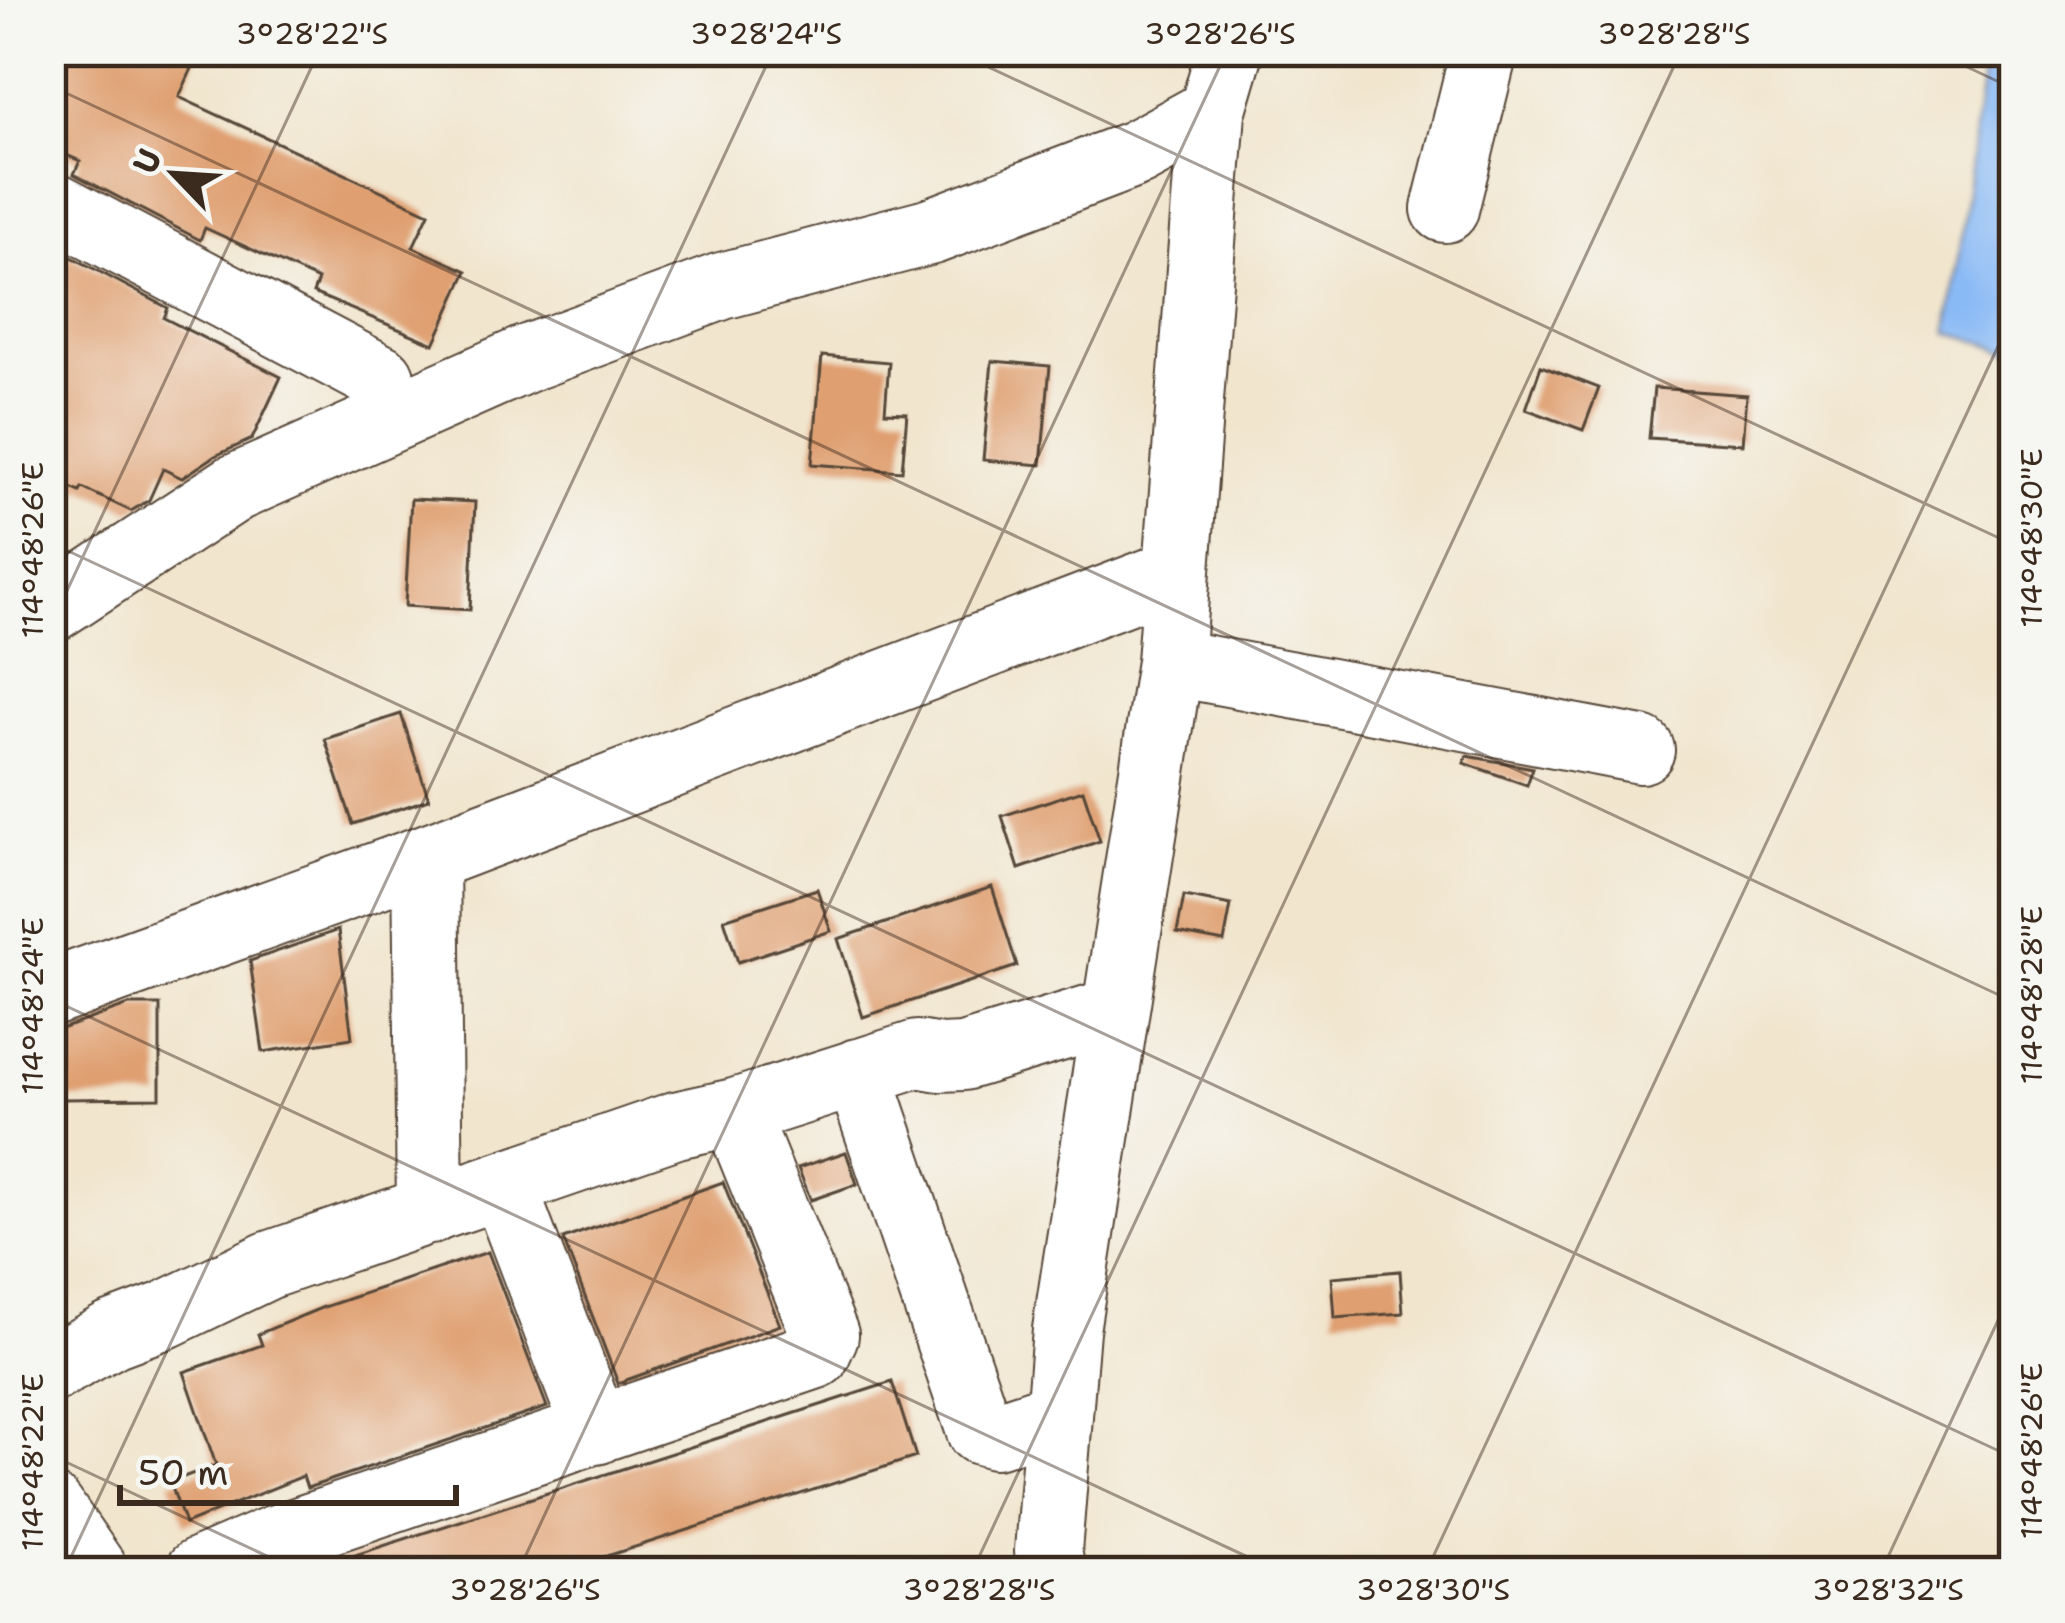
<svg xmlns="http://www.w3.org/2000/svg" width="2065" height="1623" viewBox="0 0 2065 1623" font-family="'Shantell Sans',sans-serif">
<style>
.water{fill:#8abaf5;stroke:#62728a;stroke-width:3}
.building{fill:#df9f6f}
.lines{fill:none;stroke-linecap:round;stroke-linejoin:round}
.minor-casing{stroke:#564638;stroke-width:70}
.minor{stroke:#fff;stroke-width:66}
.ticks{fill:none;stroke:#3b2a1e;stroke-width:3;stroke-opacity:0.45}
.neatline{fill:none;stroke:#3b2a1e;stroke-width:4.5}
.ticks-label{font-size:30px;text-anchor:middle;fill:#3b2a1e}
</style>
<rect width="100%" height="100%" fill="#f6f6f2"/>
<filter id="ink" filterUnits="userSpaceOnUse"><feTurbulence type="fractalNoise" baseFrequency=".00833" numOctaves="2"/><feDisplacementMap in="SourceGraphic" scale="24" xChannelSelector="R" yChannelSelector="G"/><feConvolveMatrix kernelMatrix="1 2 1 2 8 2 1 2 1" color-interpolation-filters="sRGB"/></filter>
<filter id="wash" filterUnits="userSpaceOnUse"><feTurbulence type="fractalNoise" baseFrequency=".004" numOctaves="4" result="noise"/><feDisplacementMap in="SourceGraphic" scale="48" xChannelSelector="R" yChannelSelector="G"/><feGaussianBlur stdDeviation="2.7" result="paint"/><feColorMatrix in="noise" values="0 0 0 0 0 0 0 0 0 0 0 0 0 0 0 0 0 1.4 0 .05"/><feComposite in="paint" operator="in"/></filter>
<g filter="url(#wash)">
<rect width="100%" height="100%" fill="#f1e5cd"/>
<path class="water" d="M1986,51H2014V351L1948,333Z"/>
<g id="blocks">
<path class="building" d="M51,51H200L179,97L429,213L413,247L467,271L434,344L313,293L318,280L205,228L200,240L74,174L80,161L51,148Z
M51,246L168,308L164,318L281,377L252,439L215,456L182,478L163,469L149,500L131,511L82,488L80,492L51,479Z
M822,356L889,362L885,412L907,413L902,471L812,464Z
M992,361L1050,366L1041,465L983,460Z
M1541,366L1599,388L1583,430L1526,409Z
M1654,388L1747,395L1743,444L1649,438Z
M411,499L475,502L470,610L405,606Z
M401,714L429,799L353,824L325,739Z
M1467,756L1533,768L1527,785L1464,763Z
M1083,790L1100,841L1019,869L1002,816Z
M992,887L1017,966L863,1017L838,939Z
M817,889L831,931L738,962L724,919Z
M1184,896L1231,905L1224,942L1177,933Z
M338,930L352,1038L263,1052L250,961Z
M129,1005H160V1098L61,1099V1029Z
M846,1152L857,1184L811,1200L798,1168Z
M723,1182L780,1325L618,1383L563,1239Z
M488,1252L547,1407L307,1488L303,1476L185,1524L170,1482L216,1465L184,1372L262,1345L258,1334L321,1308Z
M1400,1271L1403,1313L1335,1318L1332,1277Z
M892,1382L916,1457L557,1572H325L324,1565Z"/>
</g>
</g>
<g filter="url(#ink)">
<use href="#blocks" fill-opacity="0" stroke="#564638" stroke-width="3"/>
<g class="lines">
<defs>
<path id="minor" d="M51,204L381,378
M1445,209L1484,51
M51,609L235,488L528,358L722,286L932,231L1137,153L1212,112
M1170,662L1641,750
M426,858L430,1211
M51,993L426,858L1177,572
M858,1072L980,1431L995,1435L1058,1414
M503,1186L596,1431
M51,1369L112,1335L165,1315L269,1265L676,1125L735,1112L917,1054L940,1058L963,1057L1115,1011
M51,1508L95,1572
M198,1572L274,1539L816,1355L825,1335L735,1112
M1052,1572L1048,1551L1066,1330L1170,662L1212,112L1230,51"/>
</defs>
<use href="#minor" class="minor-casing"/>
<use href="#minor" class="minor"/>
</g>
</g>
<path class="ticks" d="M954,51L2014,545M1933,51L2014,89M51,86L2014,1002M51,543L2014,1458M51,625L319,51M51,999L1280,1572M51,1455L301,1572M64,1572L773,51M518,1572L1227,51M972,1572L1681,51M1426,1572L2014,312M1881,1572L2014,1286"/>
<rect width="2065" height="1623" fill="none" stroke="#f6f6f2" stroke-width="132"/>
<g transform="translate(174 174) rotate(295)" stroke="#f6f6f2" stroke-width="9" paint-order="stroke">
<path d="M0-9L21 45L0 30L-21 45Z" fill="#3b2a1e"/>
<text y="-18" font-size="33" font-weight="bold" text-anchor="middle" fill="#3b2a1e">U</text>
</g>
<path d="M120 1485v18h336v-18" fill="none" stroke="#3b2a1e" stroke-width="6"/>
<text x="138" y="1485" font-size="36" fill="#3b2a1e" stroke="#f6f6f2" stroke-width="9" paint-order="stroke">50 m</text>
<rect x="66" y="66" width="1933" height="1491" class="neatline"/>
<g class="ticks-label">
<text x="312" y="44">3°28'22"S</text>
<text x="766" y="44">3°28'24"S</text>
<text x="1220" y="44">3°28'26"S</text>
<text x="1674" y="44">3°28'28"S</text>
<text transform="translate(2032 538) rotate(-90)" y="10">114°48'30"E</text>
<text transform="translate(33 550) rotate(-90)" y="10">114°48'26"E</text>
<text transform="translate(2032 995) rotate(-90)" y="10">114°48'28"E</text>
<text transform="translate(33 1006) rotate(-90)" y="10">114°48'24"E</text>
<text transform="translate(2032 1451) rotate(-90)" y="10">114°48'26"E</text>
<text transform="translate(33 1462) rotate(-90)" y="10">114°48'22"E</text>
<text x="525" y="1600">3°28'26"S</text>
<text x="979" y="1600">3°28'28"S</text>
<text x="1433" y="1600">3°28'30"S</text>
<text x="1888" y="1600">3°28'32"S</text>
</g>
</svg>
